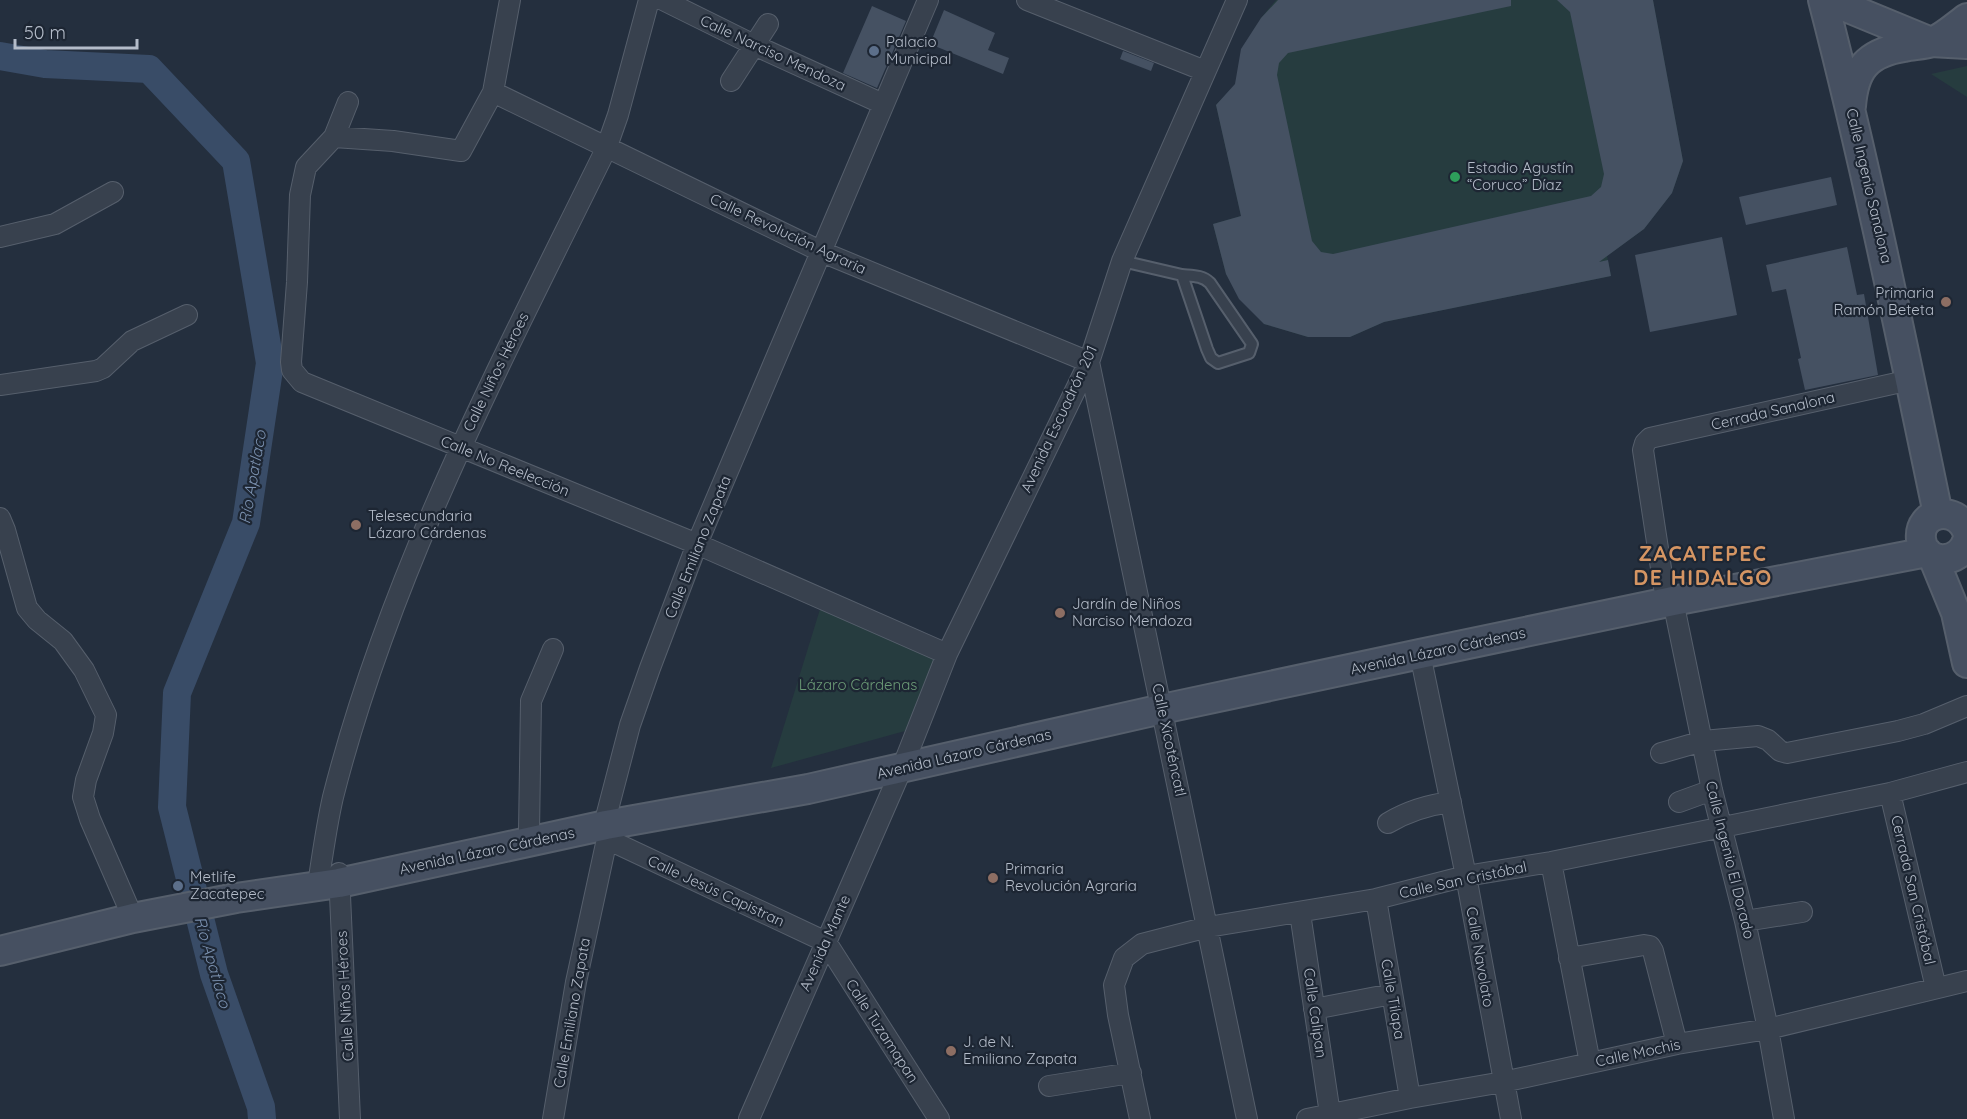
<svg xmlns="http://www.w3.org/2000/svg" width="1967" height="1119" viewBox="0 0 1967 1119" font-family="Quicksand,sans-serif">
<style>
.green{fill:#263c3f}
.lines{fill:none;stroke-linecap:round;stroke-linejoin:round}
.river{stroke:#394c67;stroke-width:28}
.building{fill:#455162}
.lane-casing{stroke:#565f6c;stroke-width:14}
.street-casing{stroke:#565f6c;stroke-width:22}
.secondary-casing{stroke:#565f6c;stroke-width:32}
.lane{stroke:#38414e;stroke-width:10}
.street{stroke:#38414e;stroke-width:20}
.secondary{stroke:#465061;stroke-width:28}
.service-dot{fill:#5c6f8a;stroke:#1d2633;stroke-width:2}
.leisure-dot{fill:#2e9e5b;stroke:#1d2633;stroke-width:2}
.education-dot{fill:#8d6e63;stroke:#1d2633;stroke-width:2}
.labels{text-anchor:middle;stroke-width:4.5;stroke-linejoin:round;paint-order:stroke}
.poi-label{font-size:15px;fill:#b4bcc9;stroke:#1d2633;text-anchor:start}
.street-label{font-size:15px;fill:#b4bcc9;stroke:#1d2633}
.park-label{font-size:15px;fill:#6b9a76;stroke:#1d2633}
.water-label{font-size:16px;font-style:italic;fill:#7c92b1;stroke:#1d2633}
.district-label{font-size:21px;font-weight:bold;letter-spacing:1.5px;fill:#d59563;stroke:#1d2633}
</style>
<rect width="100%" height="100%" fill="#242f3e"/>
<path class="green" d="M1276,0H1653L1683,161L1672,193L1644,229L1607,256L1611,276L1384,322L1350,337H1308L1264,324L1226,274L1213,224L1241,216L1216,105L1235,85L1261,18Z
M1967,66V97L1931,74Z
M821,606L935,658L905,731L771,768Z"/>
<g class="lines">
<path class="river" d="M0,56L45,64L149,69L236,161L270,363L246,523L177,693L172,807L214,974L261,1107L262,1119"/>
</g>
<path class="building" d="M1278,0H1511V6L1288,53L1279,63L1277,75L1312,241L1321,252L1333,254L1591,196L1601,187L1604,174L1570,12L1557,0H1653L1683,161L1672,193L1644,229L1599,262L1608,260L1611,276L1384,322L1350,337H1308L1264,324L1239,299L1226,274L1213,224L1241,216L1216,105L1235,84L1241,49L1261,18Z
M872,6L906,21L877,88L843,73Z
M944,10L995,33L988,50L1009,58L1003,74L930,44Z
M1123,51L1154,63L1151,71L1120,59Z
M1831,177L1837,205L1746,225L1739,197Z
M1722,237L1737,315L1650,332L1635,255Z
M1847,247L1857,295L1864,294L1878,375L1805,390L1798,359L1801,358L1786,289L1772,292L1766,265Z"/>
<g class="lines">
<defs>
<path id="lane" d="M1122,261L1182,275L1207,349L1211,358L1218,363L1249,353L1252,344L1210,283C1202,275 1192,276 1182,275"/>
<path id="street" d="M663,0L754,45L883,104
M1027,0L1205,71
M731,81L768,24
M493,92L822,252L1089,362L1247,1119
M348,102L334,137L306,167L300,195L297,282L291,362L292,370L302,382L697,544L947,654
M334,137L393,141L461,151L493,92L510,0
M0,237L55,224L113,192
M0,385L96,371L103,368L132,341L187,315
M0,518L5,530L27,608L37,620L63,641L84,670L106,715L103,733L86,780L83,797L90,819L133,918
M1664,588L1643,450L1645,443L1650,438L1910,380
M1673,601L1712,790L1745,921L1768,1029L1784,1119
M1420,654L1466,876L1511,1119
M1661,753L1703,741L1758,736L1768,740L1780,751L1787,753L1898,731L1924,724L1967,706
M1890,793L1936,988
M1679,802L1712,790
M1388,823C1408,811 1427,805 1451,802
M529,832L531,701L553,649
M607,839L826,942L939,1119
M1551,862L1590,1063
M339,873L350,1119
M319,887V878C323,851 327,823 333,797C391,568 503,359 606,149L618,115L649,0
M1376,899L1410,1098
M1300,913L1330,1114
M1745,921L1802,912
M1569,958L1644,945L1650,946L1653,951L1677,1044
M1314,1009L1392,994
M1049,1086L1131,1073
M553,1119L576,982L607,839L606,817L630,725L650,668L697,544L928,0
M749,1119L902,768L947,654L1089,362L1122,261L1237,0
M1140,1119L1118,1015L1114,985L1124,958L1142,944L1208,927L1376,899L1466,876L1551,862L1890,793L1967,772
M1307,1119L1410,1098L1503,1082L1677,1044L1768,1029L1967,981"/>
<path id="secondary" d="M1823,0C1867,170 1902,342 1938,514
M1829,0L1931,42L1967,44
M1851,106C1854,69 1867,53 1904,47C1912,45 1924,45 1932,42C1944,37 1956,26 1967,18
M1967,531C1956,504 1918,511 1921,539C1924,566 1960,565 1967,541
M1933,557L1956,613L1967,663
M0,951L133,918L236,898L339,883L606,825L808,789L1162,709L1420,654L1673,601L1927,552"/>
</defs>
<use href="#lane" class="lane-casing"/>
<use href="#street" class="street-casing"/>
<use href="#secondary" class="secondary-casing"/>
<use href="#lane" class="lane"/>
<use href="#street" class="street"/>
<use href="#secondary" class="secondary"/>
</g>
<g class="service-dot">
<circle cx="874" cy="51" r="6"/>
<circle cx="178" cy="886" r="6"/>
</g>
<circle class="leisure-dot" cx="1455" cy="177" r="6"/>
<g class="education-dot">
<circle cx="1946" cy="302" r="6"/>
<circle cx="356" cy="525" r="6"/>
<circle cx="1060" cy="613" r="6"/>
<circle cx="993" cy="878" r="6"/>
<circle cx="951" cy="1051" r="6"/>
</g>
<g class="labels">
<g class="poi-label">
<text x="886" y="47">Palacio<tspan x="886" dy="17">Municipal</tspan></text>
<text x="1467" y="173">Estadio Agustín<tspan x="1467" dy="17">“Coruco” Díaz</tspan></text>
<text x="1934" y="298" text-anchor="end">Primaria<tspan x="1934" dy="17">Ramón Beteta</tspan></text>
<text x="368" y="521">Telesecundaria<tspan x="368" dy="17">Lázaro Cárdenas</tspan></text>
<text x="1072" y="609">Jardín de Niños<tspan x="1072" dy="17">Narciso Mendoza</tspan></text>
<text x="1005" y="874">Primaria<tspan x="1005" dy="17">Revolución Agraria</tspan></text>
<text x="190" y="882">Metlife<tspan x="190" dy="17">Zacatepec</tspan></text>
<text x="963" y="1047">J. de N.<tspan x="963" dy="17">Emiliano Zapata</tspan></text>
</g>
<g class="street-label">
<text transform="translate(773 53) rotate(25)" y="5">Calle Narciso Mendoza</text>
<text transform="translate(1869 186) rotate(77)" y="5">Calle Ingenio Sanalona</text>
<text transform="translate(788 234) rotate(25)" y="5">Calle Revolución Agraria</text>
<text transform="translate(496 372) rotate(-64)" y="5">Calle Niños Héroes</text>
<text transform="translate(1773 411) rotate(-13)" y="5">Cerrada Sanalona</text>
<text transform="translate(1059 419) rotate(-65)" y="5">Avenida Escuadrón 201</text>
<text transform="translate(505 466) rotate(22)" y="5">Calle No Reelección</text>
<text transform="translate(698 547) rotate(-68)" y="5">Calle Emiliano Zapata</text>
<text transform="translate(1438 651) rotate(-12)" y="5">Avenida Lázaro Cárdenas</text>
<text transform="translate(1169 740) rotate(78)" y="5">Calle Xicoténcatl</text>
<text transform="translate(964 754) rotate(-13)" y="5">Avenida Lázaro Cárdenas</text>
<text transform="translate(487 851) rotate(-12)" y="5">Avenida Lázaro Cárdenas</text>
<text transform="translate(1730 860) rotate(76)" y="5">Calle Ingenio El Dorado</text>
<text transform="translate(1463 880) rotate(-12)" y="5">Calle San Cristóbal</text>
<text transform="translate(1913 890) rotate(77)" y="5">Cerrada San Cristóbal</text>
<text transform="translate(716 891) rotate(25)" y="5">Calle Jesús Capistran</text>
<text transform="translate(825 943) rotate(-66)" y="5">Avenida Mante</text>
<text transform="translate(1480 957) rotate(80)" y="5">Calle Navolato</text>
<text transform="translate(345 996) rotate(-93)" y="5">Calle Niños Héroes</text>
<text transform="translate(1393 999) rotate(80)" y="5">Calle Tilapa</text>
<text transform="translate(572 1013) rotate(-80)" y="5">Calle Emiliano Zapata</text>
<text transform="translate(1315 1013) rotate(82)" y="5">Calle Calipan</text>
<text transform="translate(882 1031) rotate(57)" y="5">Calle Tuzamapan</text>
<text transform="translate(1638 1053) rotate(-12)" y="5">Calle Mochis</text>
</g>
<g class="park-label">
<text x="858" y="690">Lázaro Cárdenas</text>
</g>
<g class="water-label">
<text transform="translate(252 477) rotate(-80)" y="6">Río Apatlaco</text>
<text transform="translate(213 962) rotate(74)" y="6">Río Apatlaco</text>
</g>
<g class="district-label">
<text x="1703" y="561">ZACATEPEC<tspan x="1703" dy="24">DE HIDALGO</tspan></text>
</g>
</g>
<path d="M15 39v9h122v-9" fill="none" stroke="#b4bcc9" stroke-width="3"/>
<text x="24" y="39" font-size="18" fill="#b4bcc9" stroke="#1d2633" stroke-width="4.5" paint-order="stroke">50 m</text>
</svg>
